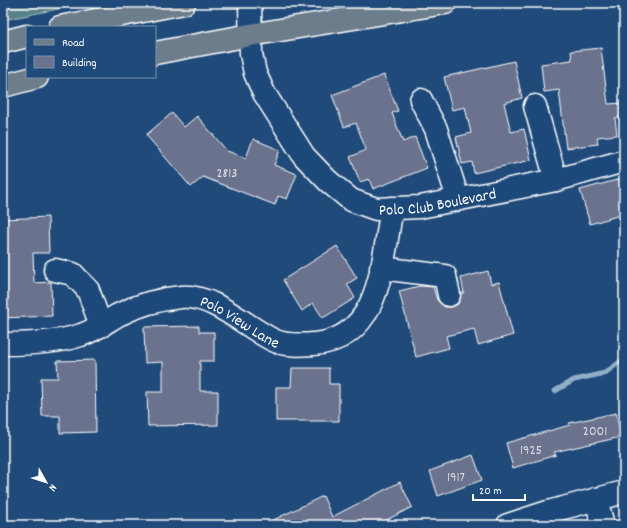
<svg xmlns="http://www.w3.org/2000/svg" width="627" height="528" viewBox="0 0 627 528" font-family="Dekko,sans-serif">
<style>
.built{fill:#365680}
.green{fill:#588289;stroke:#acc0c4}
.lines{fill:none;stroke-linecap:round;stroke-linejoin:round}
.stream{stroke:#91b0c8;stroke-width:5}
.building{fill:#6a728d;stroke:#fff}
.minor-casing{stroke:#fff;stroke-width:25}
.major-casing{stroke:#fff;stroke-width:25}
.minor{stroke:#1f4a7a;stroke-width:22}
.major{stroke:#6c7d8b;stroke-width:22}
.labels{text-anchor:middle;stroke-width:3;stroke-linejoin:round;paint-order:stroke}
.number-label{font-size:14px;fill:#dadce2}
.street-label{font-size:16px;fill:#fff;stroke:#1f4a7a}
</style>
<rect width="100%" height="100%" fill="#1f4a7a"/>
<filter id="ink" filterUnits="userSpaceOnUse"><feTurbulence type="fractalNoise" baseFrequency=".025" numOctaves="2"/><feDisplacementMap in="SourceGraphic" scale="8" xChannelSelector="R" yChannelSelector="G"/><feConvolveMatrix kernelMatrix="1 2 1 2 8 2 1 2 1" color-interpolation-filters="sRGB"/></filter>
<g filter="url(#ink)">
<path class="built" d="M3,3H98L3,8Z"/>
<path class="green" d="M78,5L3,20V8Z"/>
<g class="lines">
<path class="stream" d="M555,391L574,380L605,373L624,359"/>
</g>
<path class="building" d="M601,48L608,104L622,103L624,117L615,118L617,135L597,137L598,144L566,148L559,90L544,92L541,64L572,60L571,51Z
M514,61L522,98L504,103L511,132L524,129L531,160L474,173L472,162L462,164L456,137L471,133L465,107L452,110L444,77Z
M384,75L398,111L392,113L403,142L415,137L427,168L373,189L369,179L360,182L350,157L366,150L356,123L344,127L332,95Z
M172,113L184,127L197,116L227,151L246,158L253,139L280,150L274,165L297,174L287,199L278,196L275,205L203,177L191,187L146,135Z
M624,178V214L590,224L580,190Z
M48,217L49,253H33L34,283L51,282L52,316L3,318V219Z
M337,246L357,278L347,284L355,298L323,318L313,303L302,311L283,280Z
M488,271L491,284L499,282L513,335L478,345L474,329L446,336L449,348L416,357L399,291L420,286L433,287L437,300L445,307H452L458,304L461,293H464L461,278Z
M199,326V332H214V361H200V391H218V425L148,426L147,392H163V362L145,363L144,327Z
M95,360L96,432L60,433V416H42L41,378H58L57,361Z
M292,368H329V384H339V421H276V387H291Z
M616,413L621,437L554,452L556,455L513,468L506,443L570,425L569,423Z
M473,455L482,480L438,496L430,471Z
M400,482L412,507L377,525H263L323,496L332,517Z"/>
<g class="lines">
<defs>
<g id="minor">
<path id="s1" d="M250,3L251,54L255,73L264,93L304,156L328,181L351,200L376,209L420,207L556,180L624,161"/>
<path d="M421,100L436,129L458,199"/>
<path d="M535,106L556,180"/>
<path d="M381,268L445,276L449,295"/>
<path d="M55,270L73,274L88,290L101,326"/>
<path id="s2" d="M3,344C28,344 57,343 81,335C94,331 106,322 118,315C138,305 159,299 181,297C213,294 246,327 273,340C285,346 301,345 314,344C382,339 382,260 392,208"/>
<path d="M596,499L603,525"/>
<path d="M508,525L548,512L624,492"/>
</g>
<path id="major" d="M60,27L184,3
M3,42L27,36
M155,53L250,35L445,3
M3,86L37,77"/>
</defs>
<use href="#minor" class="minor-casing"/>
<use href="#major" class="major-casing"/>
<use href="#minor" class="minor"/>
<use href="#major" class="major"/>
</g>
</g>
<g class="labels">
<g class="number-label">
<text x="227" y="177">2813</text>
<text x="595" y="435">2001</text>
<text x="531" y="454">1925</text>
<text x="456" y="481">1917</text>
</g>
<g class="street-label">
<text dy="6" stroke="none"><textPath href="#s1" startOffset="320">Polo Club Boulevard</textPath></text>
<text dy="6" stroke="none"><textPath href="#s2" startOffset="252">Polo View Lane</textPath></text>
</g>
</g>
<rect width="627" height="528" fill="none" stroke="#1f4a7a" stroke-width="16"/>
<rect x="8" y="8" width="611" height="512" fill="none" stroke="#fff" stroke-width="1.5" filter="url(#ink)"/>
<rect x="26" y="26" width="130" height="52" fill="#1f4a7a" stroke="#7992af"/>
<rect x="34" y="39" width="20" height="6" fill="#6c7d8b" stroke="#7992af"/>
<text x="62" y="46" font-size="12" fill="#ffffff">Road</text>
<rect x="34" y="56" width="20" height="12" fill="#6a728d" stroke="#7992af"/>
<text x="62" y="66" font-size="12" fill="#ffffff">Building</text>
<g transform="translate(46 482) rotate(129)" stroke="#1f4a7a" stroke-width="3" paint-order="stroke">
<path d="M0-3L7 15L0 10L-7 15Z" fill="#ffffff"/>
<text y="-6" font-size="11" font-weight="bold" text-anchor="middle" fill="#ffffff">N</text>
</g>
<path d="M473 494v6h52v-6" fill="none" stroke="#ffffff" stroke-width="2"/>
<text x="479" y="494" font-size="12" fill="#ffffff" stroke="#1f4a7a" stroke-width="3" paint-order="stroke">20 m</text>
</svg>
